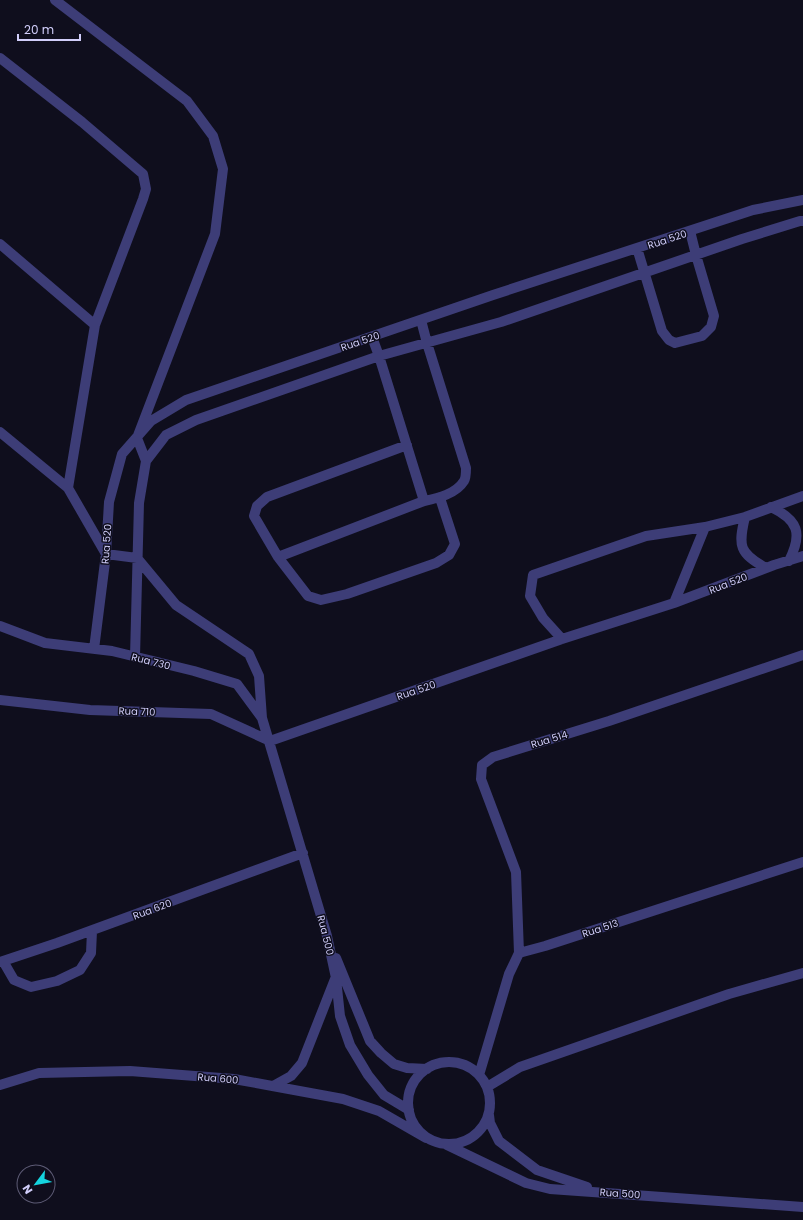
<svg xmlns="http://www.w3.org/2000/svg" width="803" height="1220" viewBox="0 0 803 1220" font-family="Poppins,sans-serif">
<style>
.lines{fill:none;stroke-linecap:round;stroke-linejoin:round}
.lane{stroke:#3d3d77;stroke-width:10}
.labels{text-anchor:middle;stroke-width:3;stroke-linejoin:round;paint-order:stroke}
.street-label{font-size:10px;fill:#d1cefa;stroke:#0f0e1d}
</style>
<rect width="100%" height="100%" fill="#0f0e1d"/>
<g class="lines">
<path class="lane" d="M55,0L187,101L213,136L223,169L215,234L137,438L146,461
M0,58L82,122L143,174L146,189L143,199L95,325
M0,244L95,325L68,488
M637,248L662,331L669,340L675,343L702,336L711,327L714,316L696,255L690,231
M372,337L379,356L424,501
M0,432L68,488L106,554L137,558L176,605L249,654L259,676L262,718
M407,445L267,497L257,506L254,516L278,557L308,596L321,600L347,594L436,563L449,555L455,544L440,498
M771,507C798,520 803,533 789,561
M745,517C738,546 739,553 766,568
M278,557L424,501C438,498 456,494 464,481C466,478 466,472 466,468L427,343L421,320
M674,603L705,527
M0,626L45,643L112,651L194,671L237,684L262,718L327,936L336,978L340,1016L350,1045L368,1075L384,1095L409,1110
M562,639L543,618L530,596L533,575L646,536L705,527L745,517L803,496
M94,649L106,554L109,502L122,454L151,421L186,400L493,295L753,210L803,200
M135,657L139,503L146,461L166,435L196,420L379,356L501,322L742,239L800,221H803
M0,700L90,710L211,714L270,741
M270,741L562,639L674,603L774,565L803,556
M519,953L516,872L481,779L482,765L493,757L609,721L803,655
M336,958L370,1041L381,1053L394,1064L407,1068L427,1069
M3,961L14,980L31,987L57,981L80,970L91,953L92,931
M0,962L57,943L303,853
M408 1103a41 41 0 1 1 82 0a41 41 0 1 1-82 0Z
M479,1075L509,974L519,953L545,946L803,862
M0,1085L39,1073L130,1071L234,1079L343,1099L379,1111L426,1138
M273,1086L291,1076L302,1063L335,979
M487,1087L520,1067L729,994L803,973
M489,1115L490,1123L499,1141L537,1170L587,1187
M447,1145L526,1183L550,1189L803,1207"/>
</g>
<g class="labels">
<g class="street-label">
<text transform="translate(667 239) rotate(-18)" y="4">Rua 520</text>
<text transform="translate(360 341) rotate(-19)" y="4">Rua 520</text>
<text transform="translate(106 544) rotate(-86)" y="4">Rua 520</text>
<text transform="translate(728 583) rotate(-21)" y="4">Rua 520</text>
<text transform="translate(151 661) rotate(14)" y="4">Rua 730</text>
<text transform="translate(416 690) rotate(-19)" y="4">Rua 520</text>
<text transform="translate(137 711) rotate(2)" y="4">Rua 710</text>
<text transform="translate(549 739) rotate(-17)" y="4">Rua 514</text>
<text transform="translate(152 909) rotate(-20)" y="4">Rua 620</text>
<text transform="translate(600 928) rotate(-18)" y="4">Rua 513</text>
<text transform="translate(326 935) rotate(76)" y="4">Rua 500</text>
<text transform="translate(218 1078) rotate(5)" y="4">Rua 600</text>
<text transform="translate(620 1193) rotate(4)" y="4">Rua 500</text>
</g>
</g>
<g transform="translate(36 1184) rotate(238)"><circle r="19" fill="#0f0e1d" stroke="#5d5b75"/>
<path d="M0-3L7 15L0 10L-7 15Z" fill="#15d4df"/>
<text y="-6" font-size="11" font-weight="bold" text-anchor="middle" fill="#d1cefa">N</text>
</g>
<path d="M18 34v6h62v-6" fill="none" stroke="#d1cefa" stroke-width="2"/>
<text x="24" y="34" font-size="12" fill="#d1cefa" stroke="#0f0e1d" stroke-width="3" paint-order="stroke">20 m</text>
</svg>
